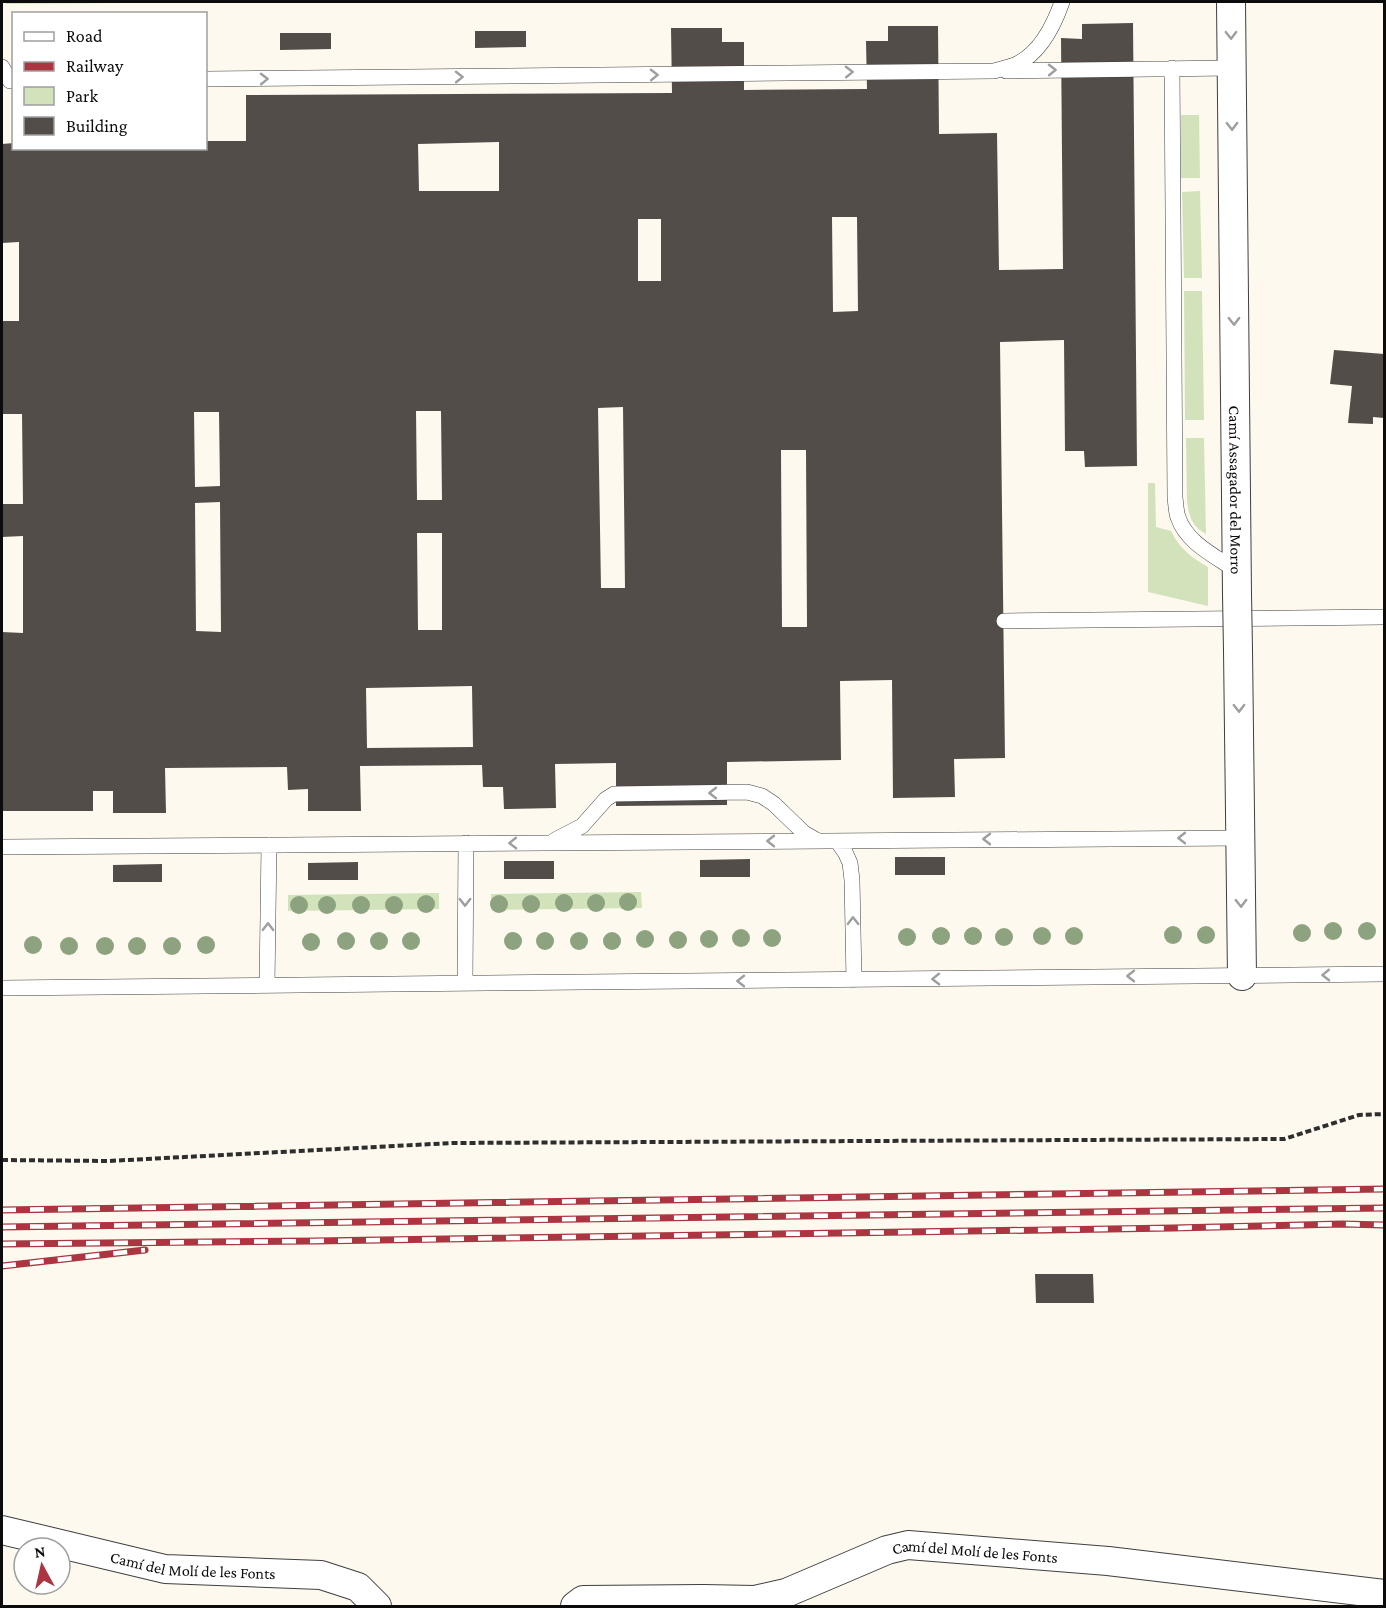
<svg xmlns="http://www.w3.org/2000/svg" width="1386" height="1608" viewBox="0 0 1386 1608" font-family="'Crimson Pro',serif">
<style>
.green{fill:#d2e3bb}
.building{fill:#534d4a;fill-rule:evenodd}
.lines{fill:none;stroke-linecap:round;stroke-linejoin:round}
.lane-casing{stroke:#3f3f3f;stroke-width:16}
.street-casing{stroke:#3f3f3f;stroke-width:30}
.path{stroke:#2e2e2e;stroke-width:4;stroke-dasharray:6 3;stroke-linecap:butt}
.lane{stroke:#fff;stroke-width:15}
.street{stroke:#fff;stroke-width:28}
.rail-casing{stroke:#ab3540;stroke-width:7}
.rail{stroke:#fff;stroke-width:4.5;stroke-dasharray:14;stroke-linecap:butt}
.street-bridge-casing{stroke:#3f3f3f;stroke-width:30;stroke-linecap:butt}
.street-bridge{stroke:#fff;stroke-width:28}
.tree{fill:#8da37f}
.oneway{stroke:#9e9e9e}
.labels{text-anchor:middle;stroke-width:6;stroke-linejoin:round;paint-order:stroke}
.street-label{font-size:16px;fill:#0c0c0c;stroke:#fff}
</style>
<rect width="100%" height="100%" fill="#fdf9ee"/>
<path class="green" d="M2,2H226L7,4Z
M1181,115H1199L1200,178H1181Z
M1200,191L1202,278H1184L1182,192Z
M1184,291H1202L1204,420H1185Z
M1186,438H1204L1206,534C1192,526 1189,517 1187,501Z
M1148,483H1155L1156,527L1171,531C1179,548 1192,558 1208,567V606L1148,592Z
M641,892L642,908L491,910V894Z
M439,893V909L288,911V895Z"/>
<path class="building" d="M1133,23L1137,466L1085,467L1084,451H1065L1064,340L1000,342L1005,758L954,759L955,797L893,798L892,680L840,681L841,760L727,762V805L616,806V763L555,764L556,808L504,809L503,787H483L482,765L360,766L361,811H308V789L288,790L287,767L165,768L166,813H113V791H93V811H2V632L23,633V536L2,537V504H23L22,414H2V321H19V242L2,243V144L14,143V148H206V141H246V95L672,93L671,28H722V42H744V90L867,89L866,41H888V26H938L939,134L997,133L999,270L1063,269L1061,38L1082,39V24ZM499,142V191H419L418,144ZM832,217H857L858,311L833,312ZM638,219H661V281H638ZM623,407L625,588H601L598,408ZM416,411H441L442,500H417ZM194,412H219L220,486L195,487ZM781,450H806L807,627H782ZM220,502L221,632L196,631L195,503ZM417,533H442V630H418ZM472,686L473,747L367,748L366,688Z
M475,31H526V47L475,48Z
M280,33H331V49L280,50Z
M1334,350L1384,354V418L1373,417V424L1348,423L1352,386L1330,384Z
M895,857H945V875H895Z
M750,859V877H700V860Z
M504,861H554V879H504Z
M358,862V880H308V863Z
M162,864V882H113V865Z
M1035,1274H1093L1094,1303H1036Z"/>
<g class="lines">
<defs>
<path id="lane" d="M2,67L10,81
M1172,68L1175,498C1176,504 1176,512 1178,517C1186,543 1217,557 1237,571
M1006,71L1231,68
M206,79L994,71C1001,69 1011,67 1017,64C1041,52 1054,25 1062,2
M1004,621L1384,617
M555,840L582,826L606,799L614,794L747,792L762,796L774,804L804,833L818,841
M837,841L845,852L850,863L852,880L854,980
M2,847L1241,838
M465,982L466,843
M267,985L269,845
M2,988L1384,974"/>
<g id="street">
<path id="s1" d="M1231,2L1237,594"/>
<path d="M1238,650L1242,976"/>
<path id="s2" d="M2,1530L165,1569L321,1575L358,1587L377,1606"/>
<path id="s3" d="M575,1606L583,1600L703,1599L755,1600L786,1593L887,1550L908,1545L1108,1561L1384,1594"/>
</g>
</defs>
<use href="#lane" class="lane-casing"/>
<use href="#street" class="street-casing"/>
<path class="path" d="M2,1160L108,1161L452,1143L1284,1139L1359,1115L1384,1114"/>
<use href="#lane" class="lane"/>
<use href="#street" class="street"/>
<defs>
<path id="rail" d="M2,1210L1384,1189
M2,1227L1384,1208
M2,1244L315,1241L1173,1228L1342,1224L1384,1225
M2,1266L145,1250"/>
</defs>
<use href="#rail" class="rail-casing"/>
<use href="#rail" class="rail"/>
<defs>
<path id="street-bridge" d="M1237,594L1238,650"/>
</defs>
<use href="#street-bridge" class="street-bridge-casing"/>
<use href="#street-bridge" class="street-bridge"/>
</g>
<g class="tree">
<circle cx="628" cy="902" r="9"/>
<circle cx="564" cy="903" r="9"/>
<circle cx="596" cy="903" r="9"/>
<circle cx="426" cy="904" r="9"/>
<circle cx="499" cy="904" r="9"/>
<circle cx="531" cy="904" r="9"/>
<circle cx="299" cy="905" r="9"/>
<circle cx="327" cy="905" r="9"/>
<circle cx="361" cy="905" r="9"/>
<circle cx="394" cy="905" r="9"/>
<circle cx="1333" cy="931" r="9"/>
<circle cx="1367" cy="931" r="9"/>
<circle cx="1302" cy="933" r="9"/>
<circle cx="1173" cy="935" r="9"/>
<circle cx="1206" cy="935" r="9"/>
<circle cx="941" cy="936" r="9"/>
<circle cx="973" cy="936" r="9"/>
<circle cx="1042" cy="936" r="9"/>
<circle cx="1074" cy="936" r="9"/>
<circle cx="907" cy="937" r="9"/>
<circle cx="1004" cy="937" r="9"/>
<circle cx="741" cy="938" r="9"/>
<circle cx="772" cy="938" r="9"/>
<circle cx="645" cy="939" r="9"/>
<circle cx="709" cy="939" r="9"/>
<circle cx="678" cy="940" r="9"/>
<circle cx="346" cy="941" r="9"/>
<circle cx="379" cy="941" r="9"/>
<circle cx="411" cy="941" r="9"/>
<circle cx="513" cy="941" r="9"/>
<circle cx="545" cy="941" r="9"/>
<circle cx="579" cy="941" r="9"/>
<circle cx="612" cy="941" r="9"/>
<circle cx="311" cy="942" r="9"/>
<circle cx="33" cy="945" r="9"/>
<circle cx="206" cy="945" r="9"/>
<circle cx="69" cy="946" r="9"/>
<circle cx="105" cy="946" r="9"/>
<circle cx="137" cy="946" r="9"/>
<circle cx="172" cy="946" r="9"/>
</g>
<defs><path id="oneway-chevron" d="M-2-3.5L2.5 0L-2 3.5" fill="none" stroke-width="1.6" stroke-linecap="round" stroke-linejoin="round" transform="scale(1.5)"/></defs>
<g class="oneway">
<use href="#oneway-chevron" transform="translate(1231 35) rotate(89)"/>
<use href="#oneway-chevron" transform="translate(1052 70) rotate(-1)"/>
<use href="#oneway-chevron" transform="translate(849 72) rotate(-1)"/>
<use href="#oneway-chevron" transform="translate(654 75) rotate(-1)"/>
<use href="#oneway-chevron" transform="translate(459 77) rotate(-1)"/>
<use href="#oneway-chevron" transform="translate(264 79) rotate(-1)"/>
<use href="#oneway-chevron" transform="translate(1232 126) rotate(89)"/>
<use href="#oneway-chevron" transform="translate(1234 321) rotate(89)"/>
<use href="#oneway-chevron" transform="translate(1239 708) rotate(89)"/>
<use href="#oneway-chevron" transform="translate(713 793) rotate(180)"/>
<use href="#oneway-chevron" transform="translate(1182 838) rotate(180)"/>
<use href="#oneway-chevron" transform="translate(987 839) rotate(180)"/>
<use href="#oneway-chevron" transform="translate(771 841) rotate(180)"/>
<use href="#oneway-chevron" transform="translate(513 843) rotate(179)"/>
<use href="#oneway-chevron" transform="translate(465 902) rotate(90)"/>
<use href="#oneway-chevron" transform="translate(1241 903) rotate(89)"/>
<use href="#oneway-chevron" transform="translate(853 921) rotate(-91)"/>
<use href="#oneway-chevron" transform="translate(268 927) rotate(-89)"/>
<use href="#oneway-chevron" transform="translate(1326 975) rotate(179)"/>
<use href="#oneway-chevron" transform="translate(1131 976) rotate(180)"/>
<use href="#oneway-chevron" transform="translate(936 979) rotate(179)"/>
<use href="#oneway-chevron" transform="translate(741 981) rotate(180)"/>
</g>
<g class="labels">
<g class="street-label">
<text dy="6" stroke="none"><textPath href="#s1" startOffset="488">Camí Assagador del Morro</textPath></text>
<text dy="6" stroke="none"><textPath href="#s3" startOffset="412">Camí del Molí de les Fonts</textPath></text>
<text dy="6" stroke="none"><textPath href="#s2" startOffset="195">Camí del Molí de les Fonts</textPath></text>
</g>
</g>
<rect width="1386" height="1608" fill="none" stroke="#0c0c0c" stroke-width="6"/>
<rect x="12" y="12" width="195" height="138" fill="#ffffff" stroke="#9e9e9e" stroke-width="1.5"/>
<rect x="24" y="32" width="30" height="9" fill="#ffffff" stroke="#9e9e9e" stroke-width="1.5"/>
<text x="66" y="42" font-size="18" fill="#0c0c0c">Road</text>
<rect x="24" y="62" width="30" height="9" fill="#ab3540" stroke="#9e9e9e" stroke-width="1.5"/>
<text x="66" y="72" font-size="18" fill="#0c0c0c">Railway</text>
<rect x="24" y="87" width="30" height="18" fill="#d2e3bb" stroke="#9e9e9e" stroke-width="1.5"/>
<text x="66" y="102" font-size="18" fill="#0c0c0c">Park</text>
<rect x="24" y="117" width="30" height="18" fill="#534d4a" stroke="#9e9e9e" stroke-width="1.5"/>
<text x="66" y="132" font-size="18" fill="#0c0c0c">Building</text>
<g transform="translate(42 1566) rotate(352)"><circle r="28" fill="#ffffff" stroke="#9e9e9e" stroke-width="1.5"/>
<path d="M0-4.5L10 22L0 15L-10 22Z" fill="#ab3540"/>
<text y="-9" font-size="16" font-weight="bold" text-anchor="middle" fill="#0c0c0c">N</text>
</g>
</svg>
